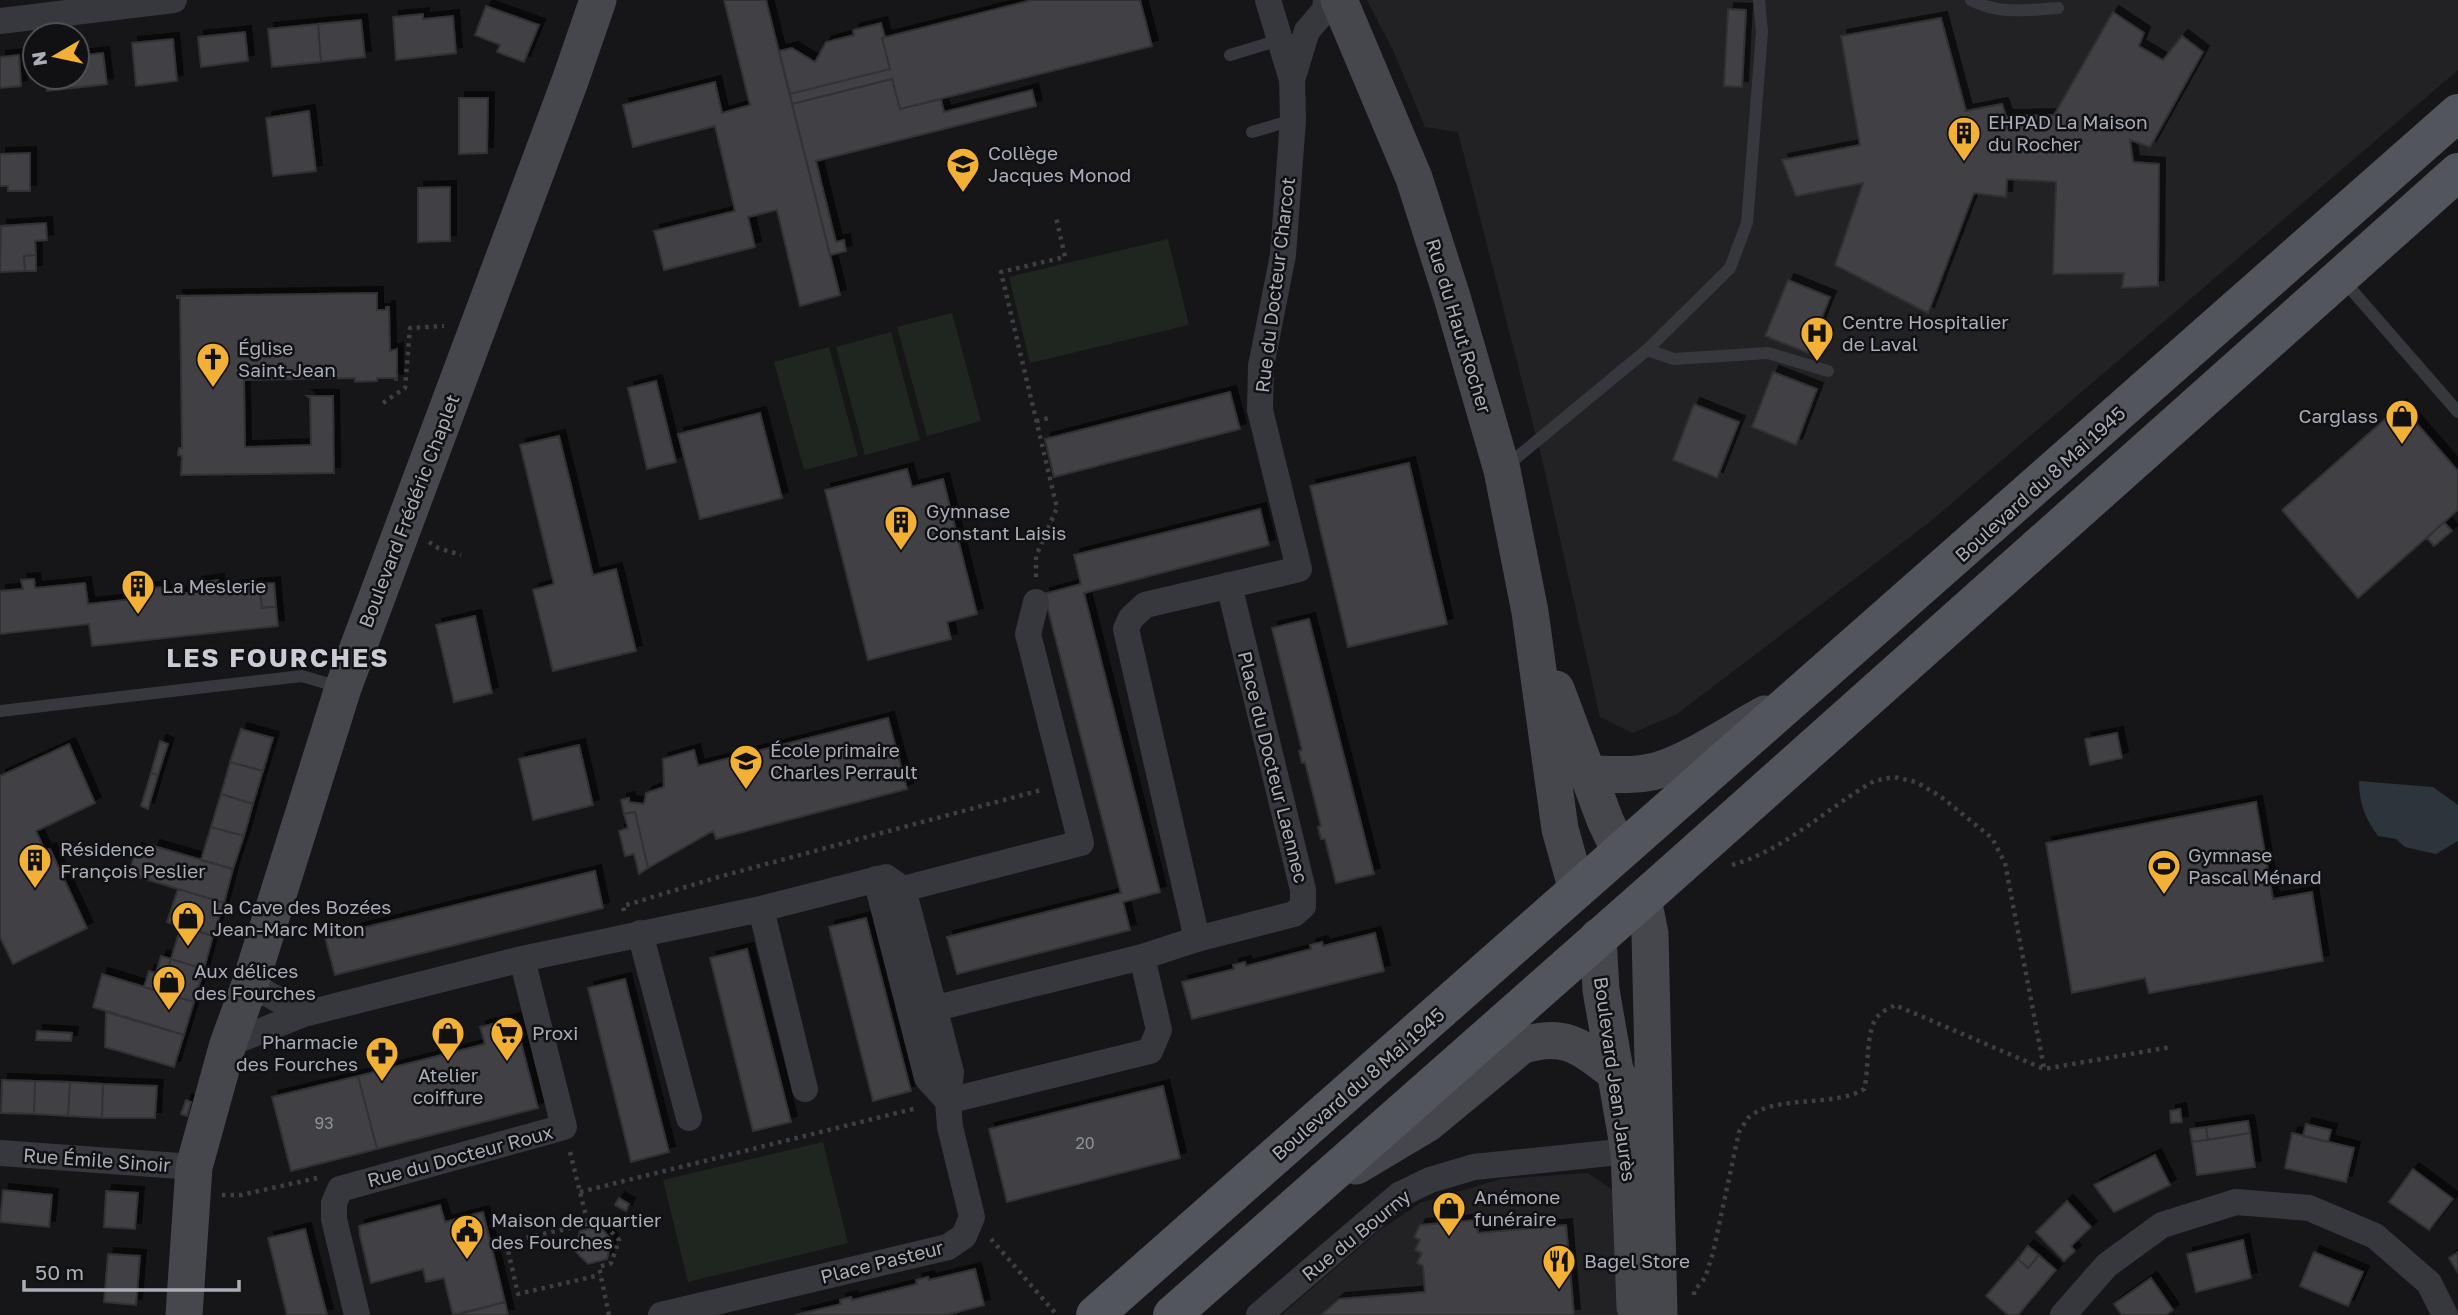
<svg xmlns="http://www.w3.org/2000/svg" width="2458" height="1315" viewBox="0 0 2458 1315" font-family="'Golos Text',sans-serif">
<style>
.built{fill:#222225}
.green{fill:#1e261f}
.water{fill:#2c353c}
.building{fill:#404145;stroke:#303034;stroke-width:2;filter:url(#shadow)}
.lines{fill:none;stroke-linecap:round;stroke-linejoin:round}
.path{stroke:#3d3f44;stroke-width:4.5;stroke-dasharray:3.5 5;stroke-linecap:butt}
.lane{stroke:#37383d;stroke-width:12}
.street{stroke:#37383d;stroke-width:26}
.secondary{stroke:#45474d;stroke-width:37}
.primary{stroke:#53555c;stroke-width:38}
.labels{text-anchor:middle;stroke-width:5;stroke-linejoin:round;paint-order:stroke}
.number-label{font-size:16px;fill:#8e929b}
.poi-label{font-size:19px;fill:#a8adb8;stroke:#111113;text-anchor:start}
.street-label{font-size:19px;fill:#a8adb8;stroke:#111113}
.district-label{font-size:26px;font-weight:bold;letter-spacing:2px;fill:#c9ccd4;stroke:#111113}
</style>
<defs>
<filter id="shadow"><feDropShadow dx="6" dy="-6" stdDeviation="0" flood-color="#0009"/></filter>
</defs>
<rect width="100%" height="100%" fill="#161618"/>
<path class="built" d="M1367,0H2458V70L1931,521L1677,714L1632,733L1600,717L1542,459L1458,132L1425,127L1392,48Z
M1588,1173L1613,1190L1618,1315H1281L1380,1230L1420,1203L1500,1179Z"/>
<path class="green" d="M1168,239L1189,325L1030,363L1009,277Z
M952,313L981,421L927,436L897,327Z
M891,332L920,440L865,455L836,347Z
M829,347L858,456L804,470L774,362Z
M823,1142L848,1243L688,1282L663,1180Z"/>
<path class="water" d="M2359,781L2433,787L2458,805V841L2436,854L2405,847L2396,839L2378,836C2365,818 2359,803 2359,781Z"/>
<path class="building" d="M724,0H766L840,295L800,306L777,210L748,217L755,247L664,270L654,231L735,211L715,126L633,147L623,105L715,82L722,113L750,105Z
M1032,0H1140L1152,46L900,109L892,79L792,104L790,94L890,69L882,38Z
M486,6L539,25L524,62L497,52L500,45L475,35Z
M1728,9L1746,10L1742,87L1724,86Z
M2113,12L2144,33L2139,46L2163,60L2182,36L2203,52L2150,147L2130,140L2133,162L2159,164L2158,286L2122,288L2124,273L2053,274L2056,182L2007,179L2006,197L1974,193L1928,313L1835,265L1863,183L1796,196L1782,160L1860,145L1841,36L1941,18L1966,111L2002,104L2006,116L2054,115Z
M423,14V19L453,16L456,53L396,60L393,17Z
M361,20L365,57L321,62L318,24Z
M881,23L885,37L882,38L890,69L790,94L779,51L792,48L815,62L826,42L854,35L853,30Z
M318,24L321,62L272,67L268,29Z
M245,32L248,61L201,67L198,37Z
M173,39L177,81L136,86L132,43Z
M103,53L107,84L47,91L45,77H77V56Z
M19,55L21,86L0,88V57Z
M892,79L900,109L941,99L944,112L1032,90L1036,106L816,161L836,242L844,240L846,251L830,255L792,104Z
M459,98H488L487,153L459,154Z
M309,111L316,171L273,176L266,118Z
M30,153V191H8V186H0V154Z
M450,187V241L418,242V188Z
M46,223L47,240L35,241L36,255L24,256L25,271L0,272L1,226Z
M36,255V271H25L24,256Z
M1788,280L1830,297L1808,353L1765,336Z
M377,293V310H386V307H389L390,351L397,349V380H395V378H377V381L355,382V378L244,380L245,447L311,445L310,398L307,396H333L334,473L181,475L182,456L178,455L179,448H182L180,298H177V296Z
M1773,372L1817,389L1796,445L1752,427Z
M656,381L676,462L647,469L628,388Z
M1230,392L1240,429L1054,477L1045,439Z
M1694,404L1739,422L1717,478L1673,460Z
M2401,405L2458,471V510L2358,598L2282,510Z
M760,413L782,498L700,519L678,434Z
M559,436L593,575L616,569L636,651L553,671L533,590L554,584L520,445Z
M1409,463L1447,624L1348,647L1310,486Z
M907,469L912,487L943,479L977,614L947,622L951,639L868,660L825,490Z
M1260,509L1269,545L1084,593L1160,892L1123,902L1130,930L957,974L947,937L1121,893L1044,594L1081,584L1074,555Z
M2444,522L2452,531L2434,546L2427,538Z
M34,579L35,588L85,583L88,604L143,598L141,589L163,587L165,595L197,592L196,583L218,580V589L259,584L262,608L276,606L278,626L92,646L89,624L0,634V591L23,589L21,580Z
M274,583L276,606L262,608L259,584Z
M475,616L492,693L454,702L436,625Z
M1309,619L1374,874L1336,883L1325,839H1321L1318,827L1321,826L1305,762L1302,763L1299,751L1302,750L1272,628Z
M888,718L907,789L716,839L713,831L648,868L635,812L624,814L621,800L629,798V802L644,804L646,793L664,787L663,759L694,750L698,766Z
M241,729L273,738L263,771L230,762Z
M2117,733L2122,758L2090,765L2085,739Z
M160,741L168,744L158,775L151,773Z
M69,744L95,803L36,831L45,851L50,849L87,928L13,964L0,937V776Z
M579,745L593,805L533,820L519,759Z
M230,762L263,771L253,804L221,794Z
M151,773L158,775L148,809L141,806Z
M221,794L253,804L244,836L211,827Z
M2256,802L2273,899L2312,892L2323,961L2149,993L2145,978L2072,993L2046,843Z
M635,812L648,868L639,874L634,854L625,856L619,831L628,828L624,814Z
M211,827L244,836L233,869L201,860Z
M154,846L233,869L224,903L129,874L136,849L151,854Z
M595,871L603,908L335,975L325,937Z
M178,889L224,903L213,936L167,922Z
M866,918L911,1091L873,1101L829,927Z
M181,926L213,936L204,969L171,959Z
M1375,933L1384,971L1192,1019L1182,982L1234,969L1233,965L1245,962L1246,966L1311,949L1310,945L1322,942L1323,946Z
M747,949L791,1122L753,1131L710,958Z
M161,956L171,959L166,976L156,973Z
M171,959L204,969L194,1002L144,987L149,971L166,976Z
M102,974L194,1002L184,1035L93,1007Z
M625,979L669,1152L631,1162L588,988Z
M106,1012L184,1035L174,1067L105,1047Z
M515,1019L538,1108L377,1149L358,1076L485,1044L480,1027Z
M37,1031L72,1033L71,1041L36,1040Z
M358,1076L377,1149L291,1171L272,1097Z
M2,1080L35,1081L34,1114L1,1113Z
M35,1081L70,1082L68,1116L34,1114Z
M70,1082L103,1084L102,1118L68,1116Z
M103,1084L157,1086L155,1118H102Z
M1163,1086L1180,1158L1007,1202L989,1129Z
M186,1100L191,1102L187,1116L181,1114Z
M2180,1109L2182,1122L2171,1123L2170,1111Z
M2248,1121L2250,1133L2208,1140L2206,1127Z
M2306,1124L2331,1130L2328,1142L2303,1136Z
M2206,1127L2208,1140L2192,1142L2190,1129Z
M2250,1133L2255,1167L2197,1175L2192,1142Z
M2292,1133L2354,1148L2346,1182L2285,1168Z
M2155,1155L2170,1185L2114,1212L2094,1185Z
M2413,1169L2453,1199L2429,1230L2389,1202Z
M3,1190L52,1195L49,1227L0,1222Z
M106,1191L138,1193L135,1229L104,1227Z
M619,1198L629,1204L626,1211L615,1205Z
M2067,1201L2091,1227L2071,1246L2075,1251L2064,1261L2036,1232Z
M440,1205L445,1222L483,1212L505,1302L453,1315L444,1278L426,1282L423,1269L371,1283L360,1236L359,1226Z
M1477,1220L1478,1233L1566,1225L1574,1315H1321L1339,1299L1425,1292L1423,1266L1417,1263L1422,1253L1415,1250L1420,1240L1414,1237L1420,1225Z
M599,1226L612,1240L607,1259L588,1264L574,1250L580,1231Z
M305,1229L327,1315H287L268,1238Z
M2243,1240L2251,1278L2196,1292L2187,1254Z
M2028,1246L2039,1255L2028,1268L2018,1259Z
M2314,1252L2363,1272L2348,1306L2300,1286Z
M2458,1252V1273L2449,1258Z
M108,1254L140,1256L136,1305L104,1302Z
M2039,1255L2056,1270L2018,1315H2008L1986,1296L2018,1259L2028,1268Z
M975,1269L984,1305L947,1315H795L841,1304L840,1300L851,1297L852,1300L917,1284L916,1280L928,1277L929,1280Z
M2151,1278L2173,1310L2166,1315H2122L2114,1304Z
M505,1302L508,1315H456Z"/>
<g class="lines">
<path class="path" d="M383,403L405,388L410,328L444,326
M1036,421L1049,418
M429,542L438,548L461,555
M1036,577V556L1057,508L1001,272L1065,257L1056,217
M1732,865C1785,850 1827,808 1874,781L1894,777L1916,782L1940,796L1992,838L2005,863L2044,1068
M624,911L623,906L722,876L1041,790
M570,1152L588,1224L602,1222L619,1240L611,1263L599,1267L609,1315
M580,1192L917,1108
M222,1195H241L317,1178
M588,1224L506,1242L518,1294L600,1275
M991,1239L1057,1315
M1694,1295V1291L1705,1278L1713,1253L1739,1132C1742,1128 1745,1122 1748,1118C1774,1094 1833,1108 1864,1089C1870,1069 1864,1028 1880,1014C1884,1010 1891,1008 1895,1005L2044,1069L2171,1047"/>
<path class="lane" d="M1971,0C1999,15 2028,10 2058,8
M1230,55L1283,39
M1252,132L1293,120
M2343,280L2458,412
M1647,350L1674,359L1768,353L1828,371
M1504,468L1647,350L1730,268L1747,223L1762,32L1759,0
M0,711L302,676L339,687"/>
<path class="street" d="M0,21L174,0
M1292,80L1307,31L1325,10L1326,0
M876,879L927,1078L948,1101
M903,889L1081,843L1028,634L1036,602
M761,909L805,1089
M640,933L689,1118
M1197,939L1126,629L1131,618L1145,605L1299,569L1260,410L1261,366L1283,255L1293,120L1292,80L1268,0
M1142,957L1197,939L1294,914L1303,906V890L1229,585
M250,984L304,1014
M936,1008L1142,957L1159,1030L1150,1051L948,1101
M228,1044L304,1014L522,959L761,909L886,877L903,889L951,1072L948,1101L950,1127L972,1217L964,1236L948,1247L661,1315
M0,1153L194,1167
M357,1315L334,1219V1203L340,1189L564,1127L522,959
M1259,1315L1399,1195L1430,1180L1474,1167L1629,1151
M2063,1315L2107,1265L2162,1225L2236,1202L2309,1208L2375,1236L2429,1283L2445,1315"/>
<path class="secondary" d="M1339,0L1414,178L1452,297L1502,470L1530,612L1560,829L1577,890
M1556,689L1605,820L1620,852
M1588,774C1611,774 1636,777 1659,770C1694,759 1732,732 1765,714
M1643,899L1650,934L1659,1315
M1598,937L1601,990L1629,1151L1635,1307
M1356,1166L1428,1123L1521,1046C1566,1031 1582,1048 1617,1074
M184,1315L194,1167L228,1044L250,984L343,688L570,81L598,0"/>
<path class="primary" d="M1095,1315C1550,915 2005,515 2458,113
M1172,1315L1660,884L2458,172"/>
</g>
<defs>
<symbol id="building-pin" viewBox="-11 -11 22 30"><path d="M0 17L-7.5 6A9.5 9.5 0 1 1 7.5 6Z" fill="#f2b134" stroke="#111113"/><path d="M-4-6H4V6H1V3H-1V6H-4ZM-2.5-4.3h1.7v1.8h-1.7ZM.8-4.3h1.7v1.8H.8ZM-2.5-1h1.7V.8h-1.7ZM.8-1h1.7V.8H.8Z" fill="#111"/></symbol>
<symbol id="school-pin" viewBox="-11 -11 22 30"><path d="M0 17L-7.5 6A9.5 9.5 0 1 1 7.5 6Z" fill="#f2b134" stroke="#111113"/><path d="M0-5L7-2L0 1L-7-2ZM-4 1L0 2.5L4 1V4Q0 6-4 4Z" fill="#111"/></symbol>
<symbol id="hospital-pin" viewBox="-11 -11 22 30"><path d="M0 17L-7.5 6A9.5 9.5 0 1 1 7.5 6Z" fill="#f2b134" stroke="#111113"/><path d="M-5-5h3v3.5h4V-5h3V5h-3V1.5h-4V5h-3Z" fill="#111"/></symbol>
<symbol id="church-pin" viewBox="-11 -11 22 30"><path d="M0 17L-7.5 6A9.5 9.5 0 1 1 7.5 6Z" fill="#f2b134" stroke="#111113"/><path d="M-1.2-6h2.4v3.5h3.3v2.4h-3.3V6h-2.4V-.1h-3.3v-2.4h3.3Z" fill="#111"/></symbol>
<symbol id="shop-pin" viewBox="-11 -11 22 30"><path d="M0 17L-7.5 6A9.5 9.5 0 1 1 7.5 6Z" fill="#f2b134" stroke="#111113"/><path d="M-5-2.5h2.3a2.7 3.5 0 0 1 5.4 0H5L5.5 6h-11ZM-1.5-2.5h3a1.5 2.3 0 0 0-3 0Z" fill="#111"/></symbol>
<symbol id="stadium-pin" viewBox="-11 -11 22 30"><path d="M0 17L-7.5 6A9.5 9.5 0 1 1 7.5 6Z" fill="#f2b134" stroke="#111113"/><path d="M0-5a6.5 5 0 1 0 0 10a6.5 5 0 1 0 0-10ZM-3.5-1.8h7v3.6h-7Z" fill="#111"/></symbol>
<symbol id="supermarket-pin" viewBox="-11 -11 22 30"><path d="M0 17L-7.5 6A9.5 9.5 0 1 1 7.5 6Z" fill="#f2b134" stroke="#111113"/><path d="M-6-5.5h2.5l.6 2H6L4.5 2H-2.5L-4.4-4H-6ZM-1.5 3.2a1.3 1.3 0 1 0 .1 0ZM3 3.2a1.3 1.3 0 1 0 .1 0Z" fill="#111"/></symbol>
<symbol id="pharmacy-pin" viewBox="-11 -11 22 30"><path d="M0 17L-7.5 6A9.5 9.5 0 1 1 7.5 6Z" fill="#f2b134" stroke="#111113"/><path d="M-2-6h4v4h4v4h-4v4h-4v-4h-4v-4h4Z" fill="#111"/></symbol>
<symbol id="civic-pin" viewBox="-11 -11 22 30"><path d="M0 17L-7.5 6A9.5 9.5 0 1 1 7.5 6Z" fill="#f2b134" stroke="#111113"/><path d="M-.6-6.5H3V-4.5H.6V-3L4-1V1h2V6H-6V1h2V-1L-.6-3ZM-1.2 2.5V6h2.4V2.5Z" fill="#111"/></symbol>
<symbol id="restaurant-pin" viewBox="-11 -11 22 30"><path d="M0 17L-7.5 6A9.5 9.5 0 1 1 7.5 6Z" fill="#f2b134" stroke="#111113"/><path d="M-5-6h1v4h1v-4h1v4h1v-4h1v5L-1.5 .5V6h-2V.5L-5-1ZM5-6V6H3V1.5H1.5Q1.5-4 5-6Z" fill="#111"/></symbol>
</defs>
<g fill-rule="evenodd">
<use href="#building-pin" x="1945" y="114" width="38" height="52"/>
<use href="#school-pin" x="944" y="145" width="38" height="52"/>
<use href="#hospital-pin" x="1798" y="314" width="38" height="52"/>
<use href="#church-pin" x="194" y="340" width="38" height="52"/>
<use href="#shop-pin" x="2383" y="397" width="38" height="52"/>
<use href="#building-pin" x="882" y="503" width="38" height="52"/>
<use href="#building-pin" x="119" y="567" width="38" height="52"/>
<use href="#school-pin" x="727" y="742" width="38" height="52"/>
<use href="#building-pin" x="16" y="841" width="38" height="52"/>
<use href="#stadium-pin" x="2145" y="847" width="38" height="52"/>
<use href="#shop-pin" x="169" y="899" width="38" height="52"/>
<use href="#shop-pin" x="150" y="963" width="38" height="52"/>
<use href="#shop-pin" x="429" y="1014" width="38" height="52"/>
<use href="#supermarket-pin" x="488" y="1014" width="38" height="52"/>
<use href="#pharmacy-pin" x="363" y="1034" width="38" height="52"/>
<use href="#shop-pin" x="1430" y="1189" width="38" height="52"/>
<use href="#civic-pin" x="448" y="1212" width="38" height="52"/>
<use href="#restaurant-pin" x="1540" y="1242" width="38" height="52"/>
</g>
<g class="labels">
<g class="number-label">
<text x="324" y="1129">93</text>
<text x="1085" y="1149">20</text>
</g>
<g class="poi-label">
<text x="1988" y="129">EHPAD La Maison<tspan x="1988" dy="22">du Rocher</tspan></text>
<text x="988" y="160">Collège<tspan x="988" dy="22">Jacques Monod</tspan></text>
<text x="1842" y="329">Centre Hospitalier<tspan x="1842" dy="22">de Laval</tspan></text>
<text x="238" y="355">Église<tspan x="238" dy="22">Saint-Jean</tspan></text>
<text x="2378" y="423" text-anchor="end">Carglass</text>
<text x="926" y="518">Gymnase<tspan x="926" dy="22">Constant Laisis</tspan></text>
<text x="162" y="593">La Meslerie</text>
<text x="770" y="757">École primaire<tspan x="770" dy="22">Charles Perrault</tspan></text>
<text x="60" y="856">Résidence<tspan x="60" dy="22">François Peslier</tspan></text>
<text x="2188" y="862">Gymnase<tspan x="2188" dy="22">Pascal Ménard</tspan></text>
<text x="212" y="914">La Cave des Bozées<tspan x="212" dy="22">Jean-Marc Miton</tspan></text>
<text x="194" y="978">Aux délices<tspan x="194" dy="22">des Fourches</tspan></text>
<text x="532" y="1040">Proxi</text>
<text x="358" y="1049" text-anchor="end">Pharmacie<tspan x="358" dy="22">des Fourches</tspan></text>
<text x="448" y="1082" text-anchor="middle">Atelier<tspan x="448" dy="22">coiffure</tspan></text>
<text x="1474" y="1204">Anémone<tspan x="1474" dy="22">funéraire</tspan></text>
<text x="491" y="1227">Maison de quartier<tspan x="491" dy="22">des Fourches</tspan></text>
<text x="1584" y="1268">Bagel Store</text>
</g>
<g class="street-label">
<text transform="translate(1275 285) rotate(-83)" y="7">Rue du Docteur Charcot</text>
<text transform="translate(1459 326) rotate(73)" y="7">Rue du Haut Rocher</text>
<text transform="translate(2040 484) rotate(-42)" y="7">Boulevard du 8 Mai 1945</text>
<text transform="translate(409 511) rotate(-69)" y="7">Boulevard Frédéric Chaplet</text>
<text transform="translate(1273 767) rotate(76)" y="7">Place du Docteur Laennec</text>
<text transform="translate(1615 1079) rotate(82)" y="7">Boulevard Jean Jaurès</text>
<text transform="translate(1358 1084) rotate(-41)" y="7">Boulevard du 8 Mai 1945</text>
<text transform="translate(460 1156) rotate(-15)" y="7">Rue du Docteur Roux</text>
<text transform="translate(97 1160) rotate(4)" y="7">Rue Émile Sinoir</text>
<text transform="translate(1356 1235) rotate(-39)" y="7">Rue du Bourny</text>
<text transform="translate(882 1262) rotate(-14)" y="7">Place Pasteur</text>
</g>
<g class="district-label">
<text x="278" y="667">LES FOURCHES</text>
</g>
</g>
<g transform="translate(56 56) rotate(261)"><circle r="33" fill="#111113" stroke="#4d4f55" stroke-width="2"/>
<path d="M0-5L12 26L0 18L-12 26Z" fill="#f2b134"/>
<text y="-10" font-size="19" font-weight="bold" text-anchor="middle" fill="#a8adb8">N</text>
</g>
<path d="M24 1280v10h215v-10" fill="none" stroke="#a8adb8" stroke-width="3.5"/>
<text x="35" y="1280" font-size="21" fill="#a8adb8" stroke="#111113" stroke-width="5" paint-order="stroke">50 m</text>
</svg>
